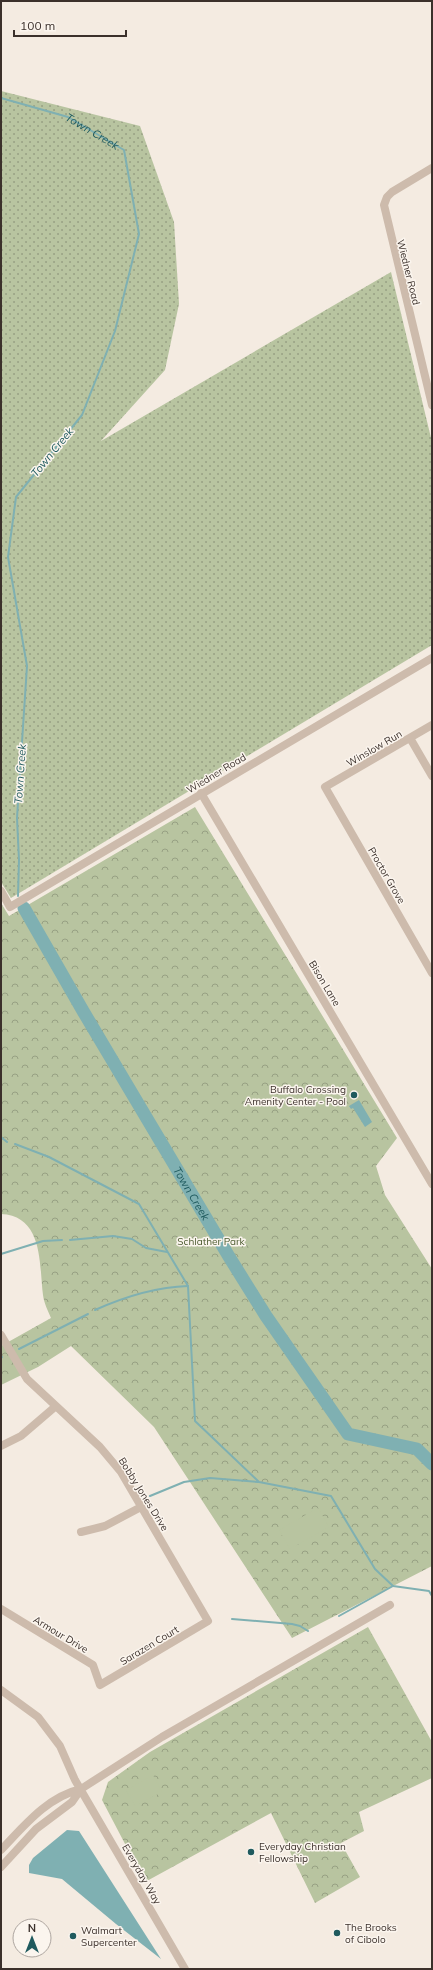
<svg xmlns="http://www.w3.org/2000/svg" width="433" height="1970" viewBox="0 0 433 1970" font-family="Mulish,sans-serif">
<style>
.grass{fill:url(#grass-dots)}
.park{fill:url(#park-crowns)}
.garden{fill:#b8c4a0}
.water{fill:#7fb0b2}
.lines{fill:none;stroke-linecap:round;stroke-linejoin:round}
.stream{stroke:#7fb0b2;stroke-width:2}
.river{stroke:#7fb0b2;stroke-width:13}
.minor{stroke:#cdbbac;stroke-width:8}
.poi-dot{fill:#1f5a5e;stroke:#fbf5ee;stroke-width:1.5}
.labels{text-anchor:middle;stroke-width:3;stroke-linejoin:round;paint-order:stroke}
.street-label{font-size:10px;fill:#3b302b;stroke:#fbf5ee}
.poi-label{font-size:10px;fill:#3b302b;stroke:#fbf5ee;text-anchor:start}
.park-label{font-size:10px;fill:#4a5a2e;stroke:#fbf5ee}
.water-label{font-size:11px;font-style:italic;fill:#1f5a5e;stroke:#fbf5ee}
</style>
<defs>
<pattern id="grass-dots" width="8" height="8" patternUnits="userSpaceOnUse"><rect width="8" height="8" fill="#b8c4a0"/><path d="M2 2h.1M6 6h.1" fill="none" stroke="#97a083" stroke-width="1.8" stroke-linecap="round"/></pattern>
<pattern id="park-crowns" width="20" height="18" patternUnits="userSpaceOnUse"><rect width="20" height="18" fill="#b8c4a0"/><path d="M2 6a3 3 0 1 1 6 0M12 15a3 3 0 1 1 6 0" fill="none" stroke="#97a083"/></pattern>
</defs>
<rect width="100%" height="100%" fill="#f4ebe1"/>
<path class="grass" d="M1,91L140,126L174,222L179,304L165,370L101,441L391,272L432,442V645L11,898L1,882Z"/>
<path class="park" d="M195,807L397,1138L376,1166L385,1195L432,1269V1566L292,1638L154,1427L71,1346L38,1367L1,1385V1346L51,1318C48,1311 44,1303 43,1295C39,1265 44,1216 1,1214V903L9,916Z
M368,1627L432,1742V1778L359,1812L364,1831L341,1843L360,1877L315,1903L271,1813L145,1882L102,1800L108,1782L150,1752Z"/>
<path class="garden" d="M318,1508L329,1527L290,1549L279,1530Z
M153,1775L162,1792L135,1806L126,1790Z"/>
<path class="water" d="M359,1100L372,1122L365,1127L353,1108L351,1109L349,1106Z
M67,1830L79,1831L161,1959L116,1924L62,1879L29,1873V1865L33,1858Z"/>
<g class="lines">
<g class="stream">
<path id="s1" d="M1,98L68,117L124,150L139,234L115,331L82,415L16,497L8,557L27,666L17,818L19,860L18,896"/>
<path d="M1,1137L7,1142"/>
<path d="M15,1144L49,1157L139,1204L188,1286L195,1421L259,1482L331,1496L375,1569L393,1586L429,1591L432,1596"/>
<path d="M70,1240L113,1236L132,1239L146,1248L167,1252"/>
<path d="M1,1254L43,1241L62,1240"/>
<path d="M95,1310C124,1297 156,1287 188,1286"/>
<path d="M19,1349L88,1314"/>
<path d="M1,1358L2,1357"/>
<path d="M150,1496L184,1482L210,1478L258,1482"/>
<path d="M339,1616L393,1586"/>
<path d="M232,1619L292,1624L300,1626L308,1631"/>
</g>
<path class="river" id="s2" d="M24,908L83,1011L228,1255L266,1316L348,1434L417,1449L432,1464"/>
<path class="minor" d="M432,168L392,192L387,197L384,205L432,405
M432,725L325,787L432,973
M410,738L432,776
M201,793L432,1184
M1,891L10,907L432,658
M1,1335L27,1379L100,1447L121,1472L208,1621L100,1685L93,1665L1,1609
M1,1446L21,1436L56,1406
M81,1532L105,1526L141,1507
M1,1690L38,1717L60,1746L75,1780L185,1969
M1,1850C24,1826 47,1797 81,1789
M1,1867L36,1829L72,1802L81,1789L162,1737L390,1605"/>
</g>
<g class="poi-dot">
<circle cx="354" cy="1095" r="4"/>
<circle cx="251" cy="1852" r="4"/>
<circle cx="337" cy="1933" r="4"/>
<circle cx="73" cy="1936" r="4"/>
</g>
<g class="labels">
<g class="street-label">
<text transform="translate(409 272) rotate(76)" y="4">Wiedner Road</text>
<text transform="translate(374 748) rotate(-30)" y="4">Winslow Run</text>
<text transform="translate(216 773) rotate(-31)" y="4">Wiedner Road</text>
<text transform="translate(387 875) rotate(60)" y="4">Proctor Grove</text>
<text transform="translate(325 983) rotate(59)" y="4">Bison Lane</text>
<text transform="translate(144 1494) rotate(58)" y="4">Bobby Jones Drive</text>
<text transform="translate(61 1634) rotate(31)" y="4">Armour Drive</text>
<text transform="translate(149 1645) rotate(-31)" y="4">Sarazen Court</text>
<text transform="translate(142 1874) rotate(60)" y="4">Everyday Way</text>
</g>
<g class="poi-label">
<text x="346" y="1093" text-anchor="end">Buffalo Crossing<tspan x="346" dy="12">Amenity Center - Pool</tspan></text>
<text x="259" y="1850">Everyday Christian<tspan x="259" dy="12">Fellowship</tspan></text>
<text x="345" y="1931">The Brooks<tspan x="345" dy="12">of Cibolo</tspan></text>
<text x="81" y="1934">Walmart<tspan x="81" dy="12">Supercenter</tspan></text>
</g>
<g class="park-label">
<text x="211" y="1245">Schlather Park</text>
</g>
<g class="water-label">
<text dy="4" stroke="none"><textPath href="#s1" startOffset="98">Town Creek</textPath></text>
<text transform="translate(52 452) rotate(-51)" y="4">Town Creek</text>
<text transform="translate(20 774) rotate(-86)" y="4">Town Creek</text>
<text dy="4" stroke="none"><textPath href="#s2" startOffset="331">Town Creek</textPath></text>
</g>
</g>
<rect width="433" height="1970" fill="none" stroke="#3b302b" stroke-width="4"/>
<g transform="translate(32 1938)"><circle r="19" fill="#fbf5ee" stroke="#aea6a0"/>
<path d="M0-3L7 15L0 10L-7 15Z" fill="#1f5a5e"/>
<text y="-6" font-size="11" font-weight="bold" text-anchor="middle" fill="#3b302b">N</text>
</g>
<path d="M14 30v6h112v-6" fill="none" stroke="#3b302b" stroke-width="2"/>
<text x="20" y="30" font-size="12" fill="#3b302b" stroke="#fbf5ee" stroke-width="3" paint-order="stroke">100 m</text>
</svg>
